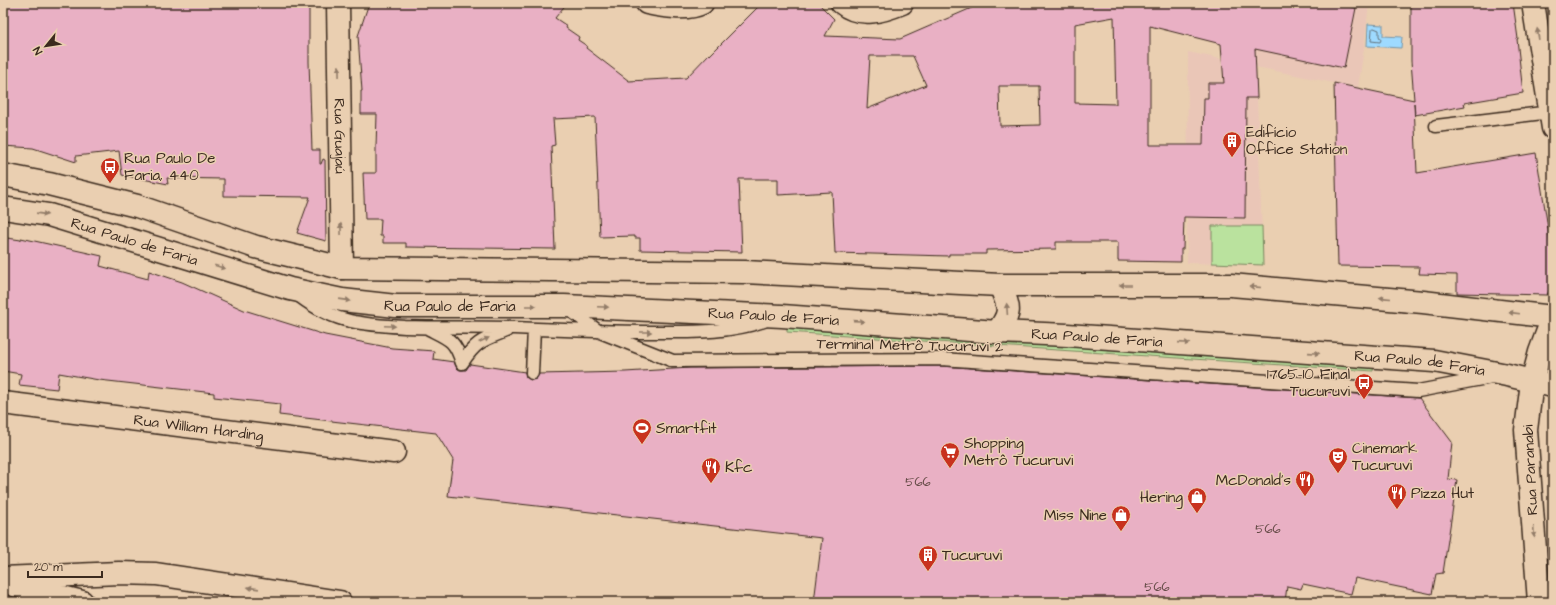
<svg xmlns="http://www.w3.org/2000/svg" width="1556" height="605" viewBox="0 0 1556 605" font-family="'Architects Daughter',sans-serif">
<style>
.built{fill:#eac6b7}
.green{fill:#bae29e;stroke:#7a865e}
.water{fill:#9edaff;stroke:#7694a5}
.lines{fill:none;stroke-linecap:round;stroke-linejoin:round}
.shore{stroke:#637078;stroke-width:1}
.building{fill:#e9b0c4;stroke:#3b2a1e;fill-rule:evenodd}
.service-casing{stroke:#3b2a1e;stroke-width:15}
.minor-casing{stroke:#3b2a1e;stroke-width:25}
.tertiary-casing{stroke:#3b2a1e;stroke-width:25}
.secondary-casing{stroke:#3b2a1e;stroke-width:25}
.primary-casing{stroke:#3b2a1e;stroke-width:25}
.service{stroke:#eacfb1;stroke-width:12}
.minor{stroke:#eacfb1;stroke-width:22}
.tertiary{stroke:#eacfb1;stroke-width:22}
.secondary{stroke:#eacfb1;stroke-width:22}
.primary{stroke:#eacfb1;stroke-width:22}
.oneway{fill:#927c68}
.labels{text-anchor:middle;stroke-width:3;stroke-linejoin:round;paint-order:stroke}
.number-label{font-size:13px;fill:#664c48}
.poi-label{font-size:15px;fill:#3b2a1e;stroke:#eacfb1;text-anchor:start}
.street-label{font-size:15px;fill:#3b2a1e;stroke:#eacfb1}
</style>
<rect width="100%" height="100%" fill="#eacfb1"/>
<filter id="ink" filterUnits="userSpaceOnUse"><feTurbulence type="fractalNoise" baseFrequency=".025" numOctaves="2"/><feDisplacementMap in="SourceGraphic" scale="8" xChannelSelector="R" yChannelSelector="G"/><feConvolveMatrix kernelMatrix="1 2 1 2 8 2 1 2 1" color-interpolation-filters="sRGB"/></filter>
<g filter="url(#ink)">
<path class="built" d="M1255,3H1369L1364,49L1358,88L1256,67L1263,265L1187,263L1188,52L1240,63Z"/>
<path class="green" d="M1212,226H1262L1263,265L1212,263Z
M787,321L1375,359L1373,371L787,332Z"/>
<path class="water" d="M1368,24L1383,25V36L1402,37L1401,48L1367,46Z"/>
<g class="lines">
<path class="shore" d="M1374,28L1379,30V36L1381,40L1380,42L1371,41L1372,30Z"/>
</g>
<path class="building" d="M3,3H309V62L312,150H320V164H321L323,159L325,160L326,241L297,233L310,197L224,196V179L167,178L168,184L122,175L119,151L76,156V162L33,148L3,146Z
M369,3H567L555,18L567,26L566,28L579,37L578,40L587,46L586,48L629,81L686,78L709,54L710,55L762,3H818L834,19L825,36L900,39L983,3H1334L1356,8L1344,68L1255,49L1257,98H1246L1245,218L1184,217L1183,249H1181V262L1118,261V242H1056V249L986,250V254H949V256L835,253L832,192L778,195V179H739L742,252L640,250V238H635V236L600,237L595,117L553,119L555,145L551,146L555,249L406,247V243H383V236H380L381,219H365L363,173H376V148L377,114H361V91H362L358,36ZM1114,17L1116,104L1075,103V24ZM1150,26L1221,44L1224,83H1208V98H1204L1203,145H1150ZM870,56H913L926,85L867,109ZM999,86H1039L1040,125L1000,126Z
M1411,3H1513L1518,39H1517L1523,93L1464,103L1465,106L1415,115L1414,103L1417,173L1536,153L1553,259V284L1547,295L1457,293V275L1419,274L1420,267L1338,266L1334,83L1414,100L1411,61Z
M7,238L21,240V238L102,256L100,266L148,279L149,271L182,282L244,310L325,335L392,348L434,351L433,359L454,362L457,368L460,370H466L470,364L525,372L526,377L531,380L536,379L539,374L625,372L690,368L941,366L1419,398L1452,442L1448,479L1457,480L1443,573L1436,574L1432,594L1355,578L1351,594L1303,584L1301,589L1287,586L1285,602H814L822,538L448,496L453,460L436,433L279,415L280,404L214,397V393L99,380L59,373L57,389L19,385L21,374L3,371V274Z"/>
<g class="lines">
<defs>
<path id="service" d="M1436,126L1551,112
M299,296C315,308 331,317 350,321C368,325 386,326 405,327C441,328 477,327 514,328C561,330 609,332 656,332C694,332 728,333 764,321
M568,309L600,332L673,361L941,359L1418,391L1492,377
M429,329C449,339 455,340 462,363
M462,363C476,341 483,340 506,331
M532,373L534,329"/>
<g id="minor">
<path id="s1" d="M338,3L342,268"/>
<path d="M647,3C662,6 687,11 702,3"/>
<path d="M842,3C860,18 883,11 902,3"/>
<path id="s2" d="M3,403L394,452"/>
</g>
<g id="tertiary">
<path d="M3,175L49,184L137,206L256,247L342,268L745,272L1000,285H1231L1423,302L1553,317"/>
<path id="s3" d="M3,208L49,215L290,289L342,300L396,306H564L782,316L997,332L1067,335L1434,361L1507,375L1553,386"/>
<path d="M997,332C1013,311 1009,308 1000,285"/>
</g>
<path id="secondary" d="M1533,3L1553,128"/>
<path id="primary" d="M3,578L119,573L156,574L340,602
M14,585L82,602
M1539,602L1526,430L1532,382L1540,352L1553,317"/>
</defs>
<use href="#service" class="service-casing"/>
<use href="#minor" class="minor-casing"/>
<use href="#tertiary" class="tertiary-casing"/>
<use href="#secondary" class="secondary-casing"/>
<use href="#primary" class="primary-casing"/>
<use href="#service" class="service"/>
<use href="#minor" class="minor"/>
<use href="#tertiary" class="tertiary"/>
<use href="#secondary" class="secondary"/>
<use href="#primary" class="primary"/>
</g>
<defs><path id="oneway-solid" d="M-6-.8H1V-3.2L6.5 0L1 3.2V.8H-6Z"/></defs>
<g class="oneway">
<use href="#oneway-solid" transform="translate(1538 34) rotate(-99)"/>
<use href="#oneway-solid" transform="translate(339 71) rotate(-91)"/>
<use href="#oneway-solid" transform="translate(42 214) rotate(8)"/>
<use href="#oneway-solid" transform="translate(341 229) rotate(-91)"/>
<use href="#oneway-solid" transform="translate(220 267) rotate(16)"/>
<use href="#oneway-solid" transform="translate(1125 285) rotate(-180)"/>
<use href="#oneway-solid" transform="translate(1255 287) rotate(-175)"/>
<use href="#oneway-solid" transform="translate(1385 298) rotate(-175)"/>
<use href="#oneway-solid" transform="translate(345 300) rotate(8)"/>
<use href="#oneway-solid" transform="translate(531 306)"/>
<use href="#oneway-solid" transform="translate(603 307) rotate(3)"/>
<use href="#oneway-solid" transform="translate(1007 309) rotate(-94)"/>
<use href="#oneway-solid" transform="translate(1514 313) rotate(-173)"/>
<use href="#oneway-solid" transform="translate(859 321) rotate(4)"/>
<use href="#oneway-solid" transform="translate(390 326) rotate(3)"/>
<use href="#oneway-solid" transform="translate(646 332)"/>
<use href="#oneway-solid" transform="translate(484 340) rotate(-25)"/>
<use href="#oneway-solid" transform="translate(1184 343) rotate(4)"/>
<use href="#oneway-solid" transform="translate(1314 353) rotate(4)"/>
<use href="#oneway-solid" transform="translate(1534 532) rotate(86)"/>
<use href="#oneway-solid" transform="translate(253 588) rotate(-172)"/>
</g>
</g>
<defs>
<symbol id="building-pin" viewBox="-11 -11 22 30"><path d="M0 17L-7.5 6A9.5 9.5 0 1 1 7.5 6Z" fill="#c8321e" stroke="#eacfb1"/><path d="M-4-6H4V6H1V3H-1V6H-4ZM-2.5-4.3h1.7v1.8h-1.7ZM.8-4.3h1.7v1.8H.8ZM-2.5-1h1.7V.8h-1.7ZM.8-1h1.7V.8H.8Z" fill="#fff"/></symbol>
<symbol id="bus-pin" viewBox="-11 -11 22 30"><path d="M0 17L-7.5 6A9.5 9.5 0 1 1 7.5 6Z" fill="#c8321e" stroke="#eacfb1"/><path d="M-5-6H5V4H4V6H2V4H-2V6H-4V4H-5ZM-3.5-4V0h7V-4ZM-3.5 1.2v1.5H-2V1.2ZM2 1.2v1.5H3.5V1.2Z" fill="#fff"/></symbol>
<symbol id="stadium-pin" viewBox="-11 -11 22 30"><path d="M0 17L-7.5 6A9.5 9.5 0 1 1 7.5 6Z" fill="#c8321e" stroke="#eacfb1"/><path d="M0-5a6.5 5 0 1 0 0 10a6.5 5 0 1 0 0-10ZM-3.5-1.8h7v3.6h-7Z" fill="#fff"/></symbol>
<symbol id="supermarket-pin" viewBox="-11 -11 22 30"><path d="M0 17L-7.5 6A9.5 9.5 0 1 1 7.5 6Z" fill="#c8321e" stroke="#eacfb1"/><path d="M-6-5.5h2.5l.6 2H6L4.5 2H-2.5L-4.4-4H-6ZM-1.5 3.2a1.3 1.3 0 1 0 .1 0ZM3 3.2a1.3 1.3 0 1 0 .1 0Z" fill="#fff"/></symbol>
<symbol id="theatre-pin" viewBox="-11 -11 22 30"><path d="M0 17L-7.5 6A9.5 9.5 0 1 1 7.5 6Z" fill="#c8321e" stroke="#eacfb1"/><path d="M-5-5.5Q0-4 5-5.5V0Q5 5 0 6Q-5 5-5 0ZM-3.3-2.5H-1v1.5H-3.3ZM1-2.5H3.3v1.5H1ZM-2.8 1Q0 5.5 2.8 1Z" fill="#fff"/></symbol>
<symbol id="restaurant-pin" viewBox="-11 -11 22 30"><path d="M0 17L-7.5 6A9.5 9.5 0 1 1 7.5 6Z" fill="#c8321e" stroke="#eacfb1"/><path d="M-5-6h1v4h1v-4h1v4h1v-4h1v5L-1.5 .5V6h-2V.5L-5-1ZM5-6V6H3V1.5H1.5Q1.5-4 5-6Z" fill="#fff"/></symbol>
<symbol id="shop-pin" viewBox="-11 -11 22 30"><path d="M0 17L-7.5 6A9.5 9.5 0 1 1 7.5 6Z" fill="#c8321e" stroke="#eacfb1"/><path d="M-5-2.5h2.3a2.7 3.5 0 0 1 5.4 0H5L5.5 6h-11ZM-1.5-2.5h3a1.5 2.3 0 0 0-3 0Z" fill="#fff"/></symbol>
</defs>
<g fill-rule="evenodd">
<use href="#building-pin" x="1221" y="130" width="22" height="30"/>
<use href="#bus-pin" x="99" y="156" width="22" height="30"/>
<use href="#bus-pin" x="1353" y="372" width="22" height="30"/>
<use href="#stadium-pin" x="631" y="417" width="22" height="30"/>
<use href="#supermarket-pin" x="939" y="441" width="22" height="30"/>
<use href="#theatre-pin" x="1327" y="446" width="22" height="30"/>
<use href="#restaurant-pin" x="700" y="456" width="22" height="30"/>
<use href="#restaurant-pin" x="1294" y="469" width="22" height="30"/>
<use href="#restaurant-pin" x="1386" y="482" width="22" height="30"/>
<use href="#shop-pin" x="1186" y="486" width="22" height="30"/>
<use href="#shop-pin" x="1110" y="504" width="22" height="30"/>
<use href="#building-pin" x="917" y="544" width="22" height="30"/>
</g>
<g class="labels">
<g class="number-label">
<text x="918" y="486">566</text>
<text x="1268" y="533">566</text>
<text x="1157" y="591">566</text>
</g>
<g class="poi-label">
<text x="1246" y="137">Edifício<tspan x="1246" dy="17">Office Station</tspan></text>
<text x="124" y="163">Rua Paulo De<tspan x="124" dy="17">Faria, 440</tspan></text>
<text x="1350" y="379" text-anchor="end">1765-10 Final<tspan x="1350" dy="17">Tucuruvi</tspan></text>
<text x="656" y="433">Smartfit</text>
<text x="964" y="448">Shopping<tspan x="964" dy="17">Metrô Tucuruvi</tspan></text>
<text x="1352" y="453">Cinemark<tspan x="1352" dy="17">Tucuruvi</tspan></text>
<text x="725" y="472">Kfc</text>
<text x="1291" y="485" text-anchor="end">McDonald's</text>
<text x="1411" y="498">Pizza Hut</text>
<text x="1183" y="502" text-anchor="end">Hering</text>
<text x="1107" y="520" text-anchor="end">Miss Nine</text>
<text x="942" y="560">Tucuruvi</text>
</g>
<g class="street-label">
<text dy="5" stroke="none"><textPath href="#s1" startOffset="133">Rua Guajaú</textPath></text>
<text dy="5" stroke="none"><textPath href="#s3" startOffset="136">Rua Paulo de Faria</textPath></text>
<text dy="5" stroke="none"><textPath href="#s3" startOffset="460">Rua Paulo de Faria</textPath></text>
<text dy="5" stroke="none"><textPath href="#s3" startOffset="784">Rua Paulo de Faria</textPath></text>
<text dy="5" stroke="none"><textPath href="#s3" startOffset="1108">Rua Paulo de Faria</textPath></text>
<text transform="translate(910 345) rotate(1)" y="5">Terminal Metrô Tucuruvi 2</text>
<text dy="5" stroke="none"><textPath href="#s3" startOffset="1432">Rua Paulo de Faria</textPath></text>
<text dy="5" stroke="none"><textPath href="#s2" startOffset="197">Rua William Harding</textPath></text>
<text transform="translate(1530 470) rotate(-93)" y="5">Rua Paranabi</text>
</g>
</g>
<rect width="1556" height="605" fill="none" stroke="#eacfb1" stroke-width="16"/>
<rect x="8" y="8" width="1540" height="589" fill="none" stroke="#3b2a1e" stroke-width="1.5" filter="url(#ink)"/>
<g transform="translate(46 46) rotate(240)" stroke="#eacfb1" stroke-width="3" paint-order="stroke">
<path d="M0-3L7 15L0 10L-7 15Z" fill="#3b2a1e"/>
<text y="-6" font-size="11" font-weight="bold" text-anchor="middle" fill="#3b2a1e">N</text>
</g>
<path d="M28 571v6h74v-6" fill="none" stroke="#3b2a1e" stroke-width="2"/>
<text x="34" y="571" font-size="12" fill="#3b2a1e" stroke="#eacfb1" stroke-width="3" paint-order="stroke">20 m</text>
</svg>
